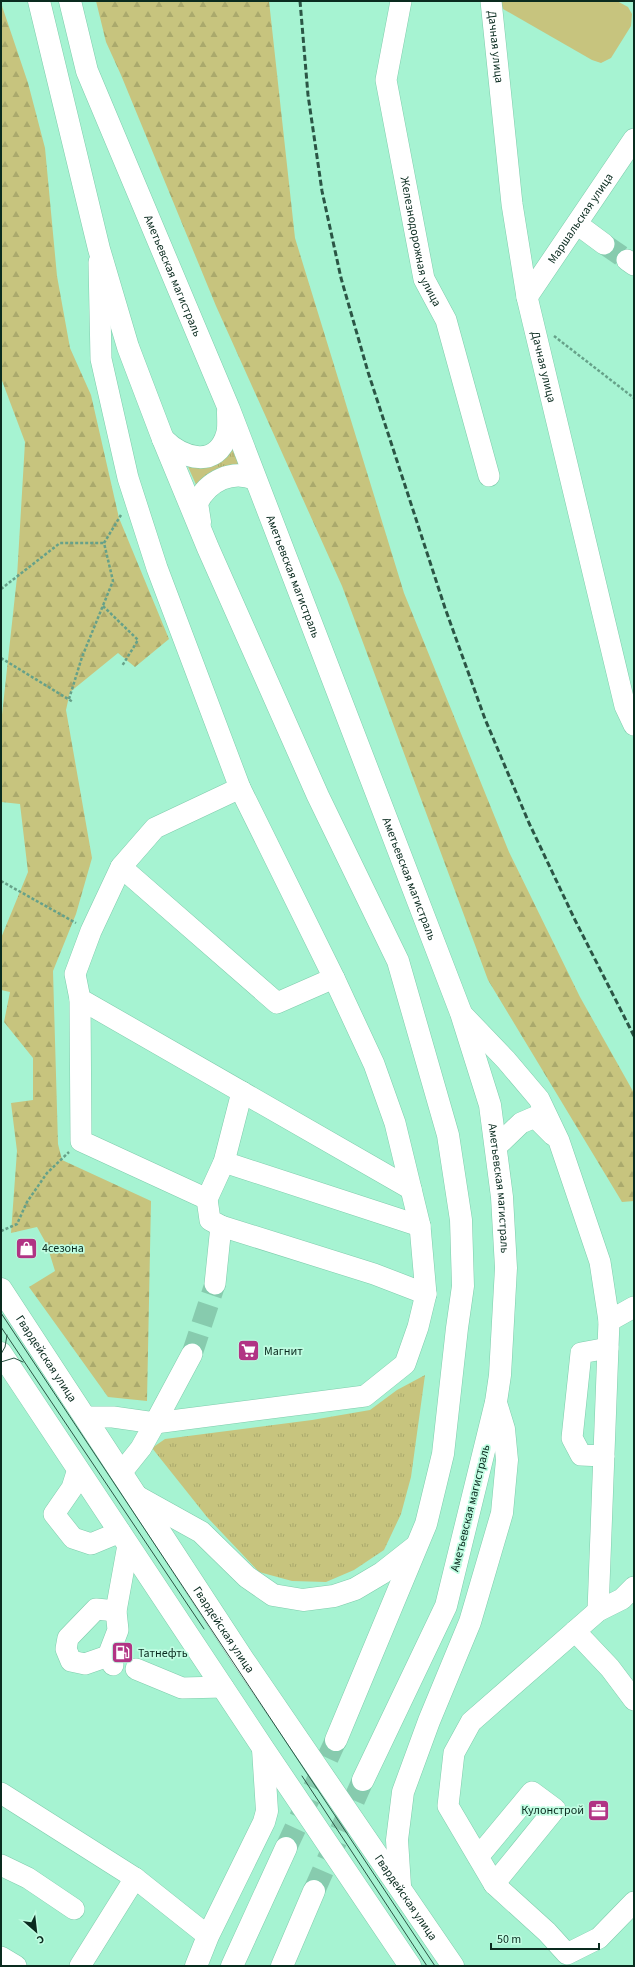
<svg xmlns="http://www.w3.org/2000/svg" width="635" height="1967" viewBox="0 0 635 1967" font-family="'Source Sans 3',sans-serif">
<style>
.grass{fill:url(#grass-tufts)}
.forest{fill:url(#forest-firs)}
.pitch{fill:#c7c47e}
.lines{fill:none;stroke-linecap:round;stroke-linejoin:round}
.minor-tunnel{stroke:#87cbae;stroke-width:21;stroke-dasharray:21 10;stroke-linecap:butt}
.major-tunnel{stroke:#87cbae;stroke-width:22;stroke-dasharray:22 11;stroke-linecap:butt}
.minor-casing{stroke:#7fccac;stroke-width:22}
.major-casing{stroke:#7fccac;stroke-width:23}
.path{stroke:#66a189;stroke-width:2.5;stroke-dasharray:3 2;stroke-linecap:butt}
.minor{stroke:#fff;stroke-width:21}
.major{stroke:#fff;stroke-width:22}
.tram{stroke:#2b5545;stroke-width:1}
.rail{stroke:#2b5545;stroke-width:3;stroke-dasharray:6 3;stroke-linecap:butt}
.labels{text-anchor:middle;stroke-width:3.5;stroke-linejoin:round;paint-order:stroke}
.street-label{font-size:12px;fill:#0a2b1f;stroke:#c0fde2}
.poi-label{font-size:12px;fill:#0a2b1f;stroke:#c0fde2;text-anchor:start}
</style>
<defs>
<pattern id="grass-tufts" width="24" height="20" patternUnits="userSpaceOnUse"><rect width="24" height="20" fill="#c7c47e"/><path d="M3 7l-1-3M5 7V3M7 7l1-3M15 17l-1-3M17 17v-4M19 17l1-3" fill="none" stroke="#aaa96c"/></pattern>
<pattern id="forest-firs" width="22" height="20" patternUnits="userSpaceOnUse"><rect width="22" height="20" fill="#c7c47e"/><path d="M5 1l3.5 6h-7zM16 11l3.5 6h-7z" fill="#aaa96c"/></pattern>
</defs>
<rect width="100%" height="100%" fill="#a6f3d2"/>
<path class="grass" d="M232,444L242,469L198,489L185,460Z
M425,1375L411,1477L401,1514L384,1550L354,1570L326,1582L292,1581L259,1572L207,1517L152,1448L165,1439L312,1420L370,1410L397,1390Z"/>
<path class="forest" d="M96,1H269L295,238L404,593L509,852L580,997L634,1093V1201L622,1202L488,980L342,586L216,306L121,75L106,42Z
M1,3L28,83L45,148L57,276L70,348L91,395L119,518L169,639L135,667L118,653L70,692L66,710L92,858L76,914L53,971L58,1144L62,1160L151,1201L147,1401L108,1397L29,1287L55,1271L47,1245L37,1227L11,1233L17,1151L11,1103L33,1100V1058L4,1022L10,992L1,990V938L28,872L20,804L1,802V724L17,577L25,442L1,378Z"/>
<path class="pitch" d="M500,1H617L628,7L632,14L631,26L611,58L601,63L592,60L503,9Z"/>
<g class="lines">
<path class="minor-tunnel" d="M604,244L627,260
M192,1354L215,1284"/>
<path class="major-tunnel" d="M286,1848L336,1740
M314,1891L363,1780"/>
<defs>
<g id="minor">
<path id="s1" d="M401,1L386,80L424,279L446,320L489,476"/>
<path id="s2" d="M491,1L512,204L527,297L625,706L634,725"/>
<path d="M577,224L604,244"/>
<path d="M627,260L634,265"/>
<path d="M99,262L101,359L128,478L157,568L240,788L334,978L374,1064L395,1123L420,1226L426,1294L418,1327L405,1364L365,1396L155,1423"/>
<path id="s3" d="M527,297L634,139"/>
<path d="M240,788L155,828L121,867L277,1003L334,978"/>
<path d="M121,867L91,931L75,974L80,999L411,1189"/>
<path d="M80,999L81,1141L207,1199"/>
<path d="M461,1013L506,1060L539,1099L559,1141L600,1262L609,1321L598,1611"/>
<path d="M242,1092L224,1162L207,1199L210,1220L221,1226L374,1274L426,1294"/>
<path d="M497,1146L521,1123L535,1117L553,1135"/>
<path d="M224,1162L420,1226"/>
<path d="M215,1284L221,1226"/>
<path d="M609,1321L634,1307"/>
<path d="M85,1417H113L155,1423L141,1448L121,1473"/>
<path d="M155,1423L192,1354"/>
<path d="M604,1456L581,1455L572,1438L581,1353L608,1348"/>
<path d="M78,1469L72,1488L54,1514L73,1538L91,1544L120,1532"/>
<path d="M575,1631L610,1668L634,1700"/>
<path d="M108,1656L85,1664L71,1661L66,1649L68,1638L96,1609L116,1611"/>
<path d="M113,1665L108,1656L118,1630L116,1611L128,1545"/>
<path d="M136,1669L182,1688L223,1687"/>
<path d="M1,1793L135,1878L208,1936"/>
<path d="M478,1857L532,1792L555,1809L494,1884L448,1806L454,1753L471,1722L598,1611L622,1599L634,1587"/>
<path d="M1,1865L28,1878L74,1909"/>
<path d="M494,1884L547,1932L567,1954L599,1938L634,1902"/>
<path d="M1,1957L16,1966"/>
<path d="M80,1966L135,1878"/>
</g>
<g id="major">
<path d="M39,1L99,249L128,347L163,439L208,548L318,796L398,961L448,1135L461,1220L463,1286L457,1328L443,1454L426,1524L336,1740"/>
<path id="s4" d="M70,1L87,71L229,409L461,1013L490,1105L502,1197L506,1268L500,1375L496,1402L446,1606L363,1780"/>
<path d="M163,439C183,459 217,469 227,434C229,428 228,419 228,412"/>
<path d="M200,522L197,503C208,481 232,469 255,479"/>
<path id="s5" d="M1,1289L243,1659L453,1966"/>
<path d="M1,1353L263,1748L410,1966"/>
<path d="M138,1497L201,1532L247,1577L273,1595L303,1600L334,1596L355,1589L382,1573L415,1547"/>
<path d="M400,1886L397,1840L403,1792L429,1721L470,1622L502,1513L507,1460L504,1429L496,1403"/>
<path d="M196,1966L208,1936L264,1822L267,1811L263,1749"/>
<path d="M232,1966L286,1848"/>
<path d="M282,1966L314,1891"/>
</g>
</defs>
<use href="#minor" class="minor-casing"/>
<use href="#major" class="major-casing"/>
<path class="path" d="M554,336L634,398
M1,589L60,543H104
M103,606L138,640L122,666
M1,658L73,702
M69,699L82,657L113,581L104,543L121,515
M1,881L76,923
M1,1231L17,1224L27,1202L47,1173L69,1152"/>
<use href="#minor" class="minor"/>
<use href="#major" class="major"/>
<path class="tram" d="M1,1313L435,1966
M1,1327L204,1629
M1,1354L5,1347L7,1335
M1,1362L14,1358L23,1362
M302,1776L427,1966"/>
<path class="rail" d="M300,1L308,95L322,191L341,278L368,372L445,608L485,719L529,823L575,920L634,1036"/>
</g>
<defs>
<symbol id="shop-square" viewBox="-11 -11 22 22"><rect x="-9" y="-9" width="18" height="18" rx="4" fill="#b13484" stroke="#c0fde2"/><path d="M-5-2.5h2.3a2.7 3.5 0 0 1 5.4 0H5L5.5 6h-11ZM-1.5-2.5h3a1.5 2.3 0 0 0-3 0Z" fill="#fff"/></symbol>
<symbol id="supermarket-square" viewBox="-11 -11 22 22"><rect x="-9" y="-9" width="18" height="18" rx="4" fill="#b13484" stroke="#c0fde2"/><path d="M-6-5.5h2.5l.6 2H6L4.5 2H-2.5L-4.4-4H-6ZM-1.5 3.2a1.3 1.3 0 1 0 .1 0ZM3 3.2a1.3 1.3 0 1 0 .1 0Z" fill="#fff"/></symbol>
<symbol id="fuel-square" viewBox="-11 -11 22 22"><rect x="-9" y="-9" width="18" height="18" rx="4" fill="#b13484" stroke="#c0fde2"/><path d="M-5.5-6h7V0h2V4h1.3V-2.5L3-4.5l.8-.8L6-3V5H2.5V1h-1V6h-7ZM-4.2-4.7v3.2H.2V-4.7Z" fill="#fff"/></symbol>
<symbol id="office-square" viewBox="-11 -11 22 22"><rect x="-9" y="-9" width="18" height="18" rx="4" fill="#b13484" stroke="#c0fde2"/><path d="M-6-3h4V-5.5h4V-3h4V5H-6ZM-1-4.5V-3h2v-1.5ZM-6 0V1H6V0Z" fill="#fff"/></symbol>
</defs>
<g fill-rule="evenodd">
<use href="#shop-square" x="14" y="1236" width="25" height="25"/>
<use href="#supermarket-square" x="236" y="1338" width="25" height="25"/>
<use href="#fuel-square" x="110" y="1640" width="25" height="25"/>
<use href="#office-square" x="586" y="1798" width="25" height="25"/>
</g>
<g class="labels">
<g class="street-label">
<text dy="4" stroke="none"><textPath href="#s2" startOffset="46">Дачная улица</textPath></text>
<text dy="4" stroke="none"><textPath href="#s3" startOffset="95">Маршальская улица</textPath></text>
<text dy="4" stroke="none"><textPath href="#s1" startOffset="246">Железнодорожная улица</textPath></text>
<text dy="4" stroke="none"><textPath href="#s4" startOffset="294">Аметьевская магистраль</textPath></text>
<text dy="4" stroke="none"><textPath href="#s2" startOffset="370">Дачная улица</textPath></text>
<text dy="4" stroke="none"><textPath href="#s4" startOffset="618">Аметьевская магистраль</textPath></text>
<text dy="4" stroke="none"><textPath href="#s4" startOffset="942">Аметьевская магистраль</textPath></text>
<text dy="4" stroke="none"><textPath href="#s4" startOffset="1266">Аметьевская магистраль</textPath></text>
<text dy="4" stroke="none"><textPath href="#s5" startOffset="83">Гвардейская улица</textPath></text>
<text transform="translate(470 1508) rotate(-76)" y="4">Аметьевская магистраль</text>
<text dy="4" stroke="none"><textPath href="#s5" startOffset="407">Гвардейская улица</textPath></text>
<text dy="4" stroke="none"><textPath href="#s5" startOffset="731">Гвардейская улица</textPath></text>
</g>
<g class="poi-label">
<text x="42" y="1252">4сезона</text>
<text x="264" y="1355">Магнит</text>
<text x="138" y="1657">Татнефть</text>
<text x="584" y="1814" text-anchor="end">Кулонстрой</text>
</g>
</g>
<rect width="635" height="1967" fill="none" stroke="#0a2b1f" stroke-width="4"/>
<g transform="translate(36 1931) rotate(152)" stroke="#c0fde2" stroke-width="3" paint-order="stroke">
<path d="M0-3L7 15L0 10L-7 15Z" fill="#0a2b1f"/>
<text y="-6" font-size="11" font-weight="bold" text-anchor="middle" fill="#0a2b1f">С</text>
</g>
<path d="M491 1943v6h108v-6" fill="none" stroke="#0a2b1f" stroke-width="2"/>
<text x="497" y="1943" font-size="12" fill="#0a2b1f" stroke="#c0fde2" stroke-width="3" paint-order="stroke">50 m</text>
</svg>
